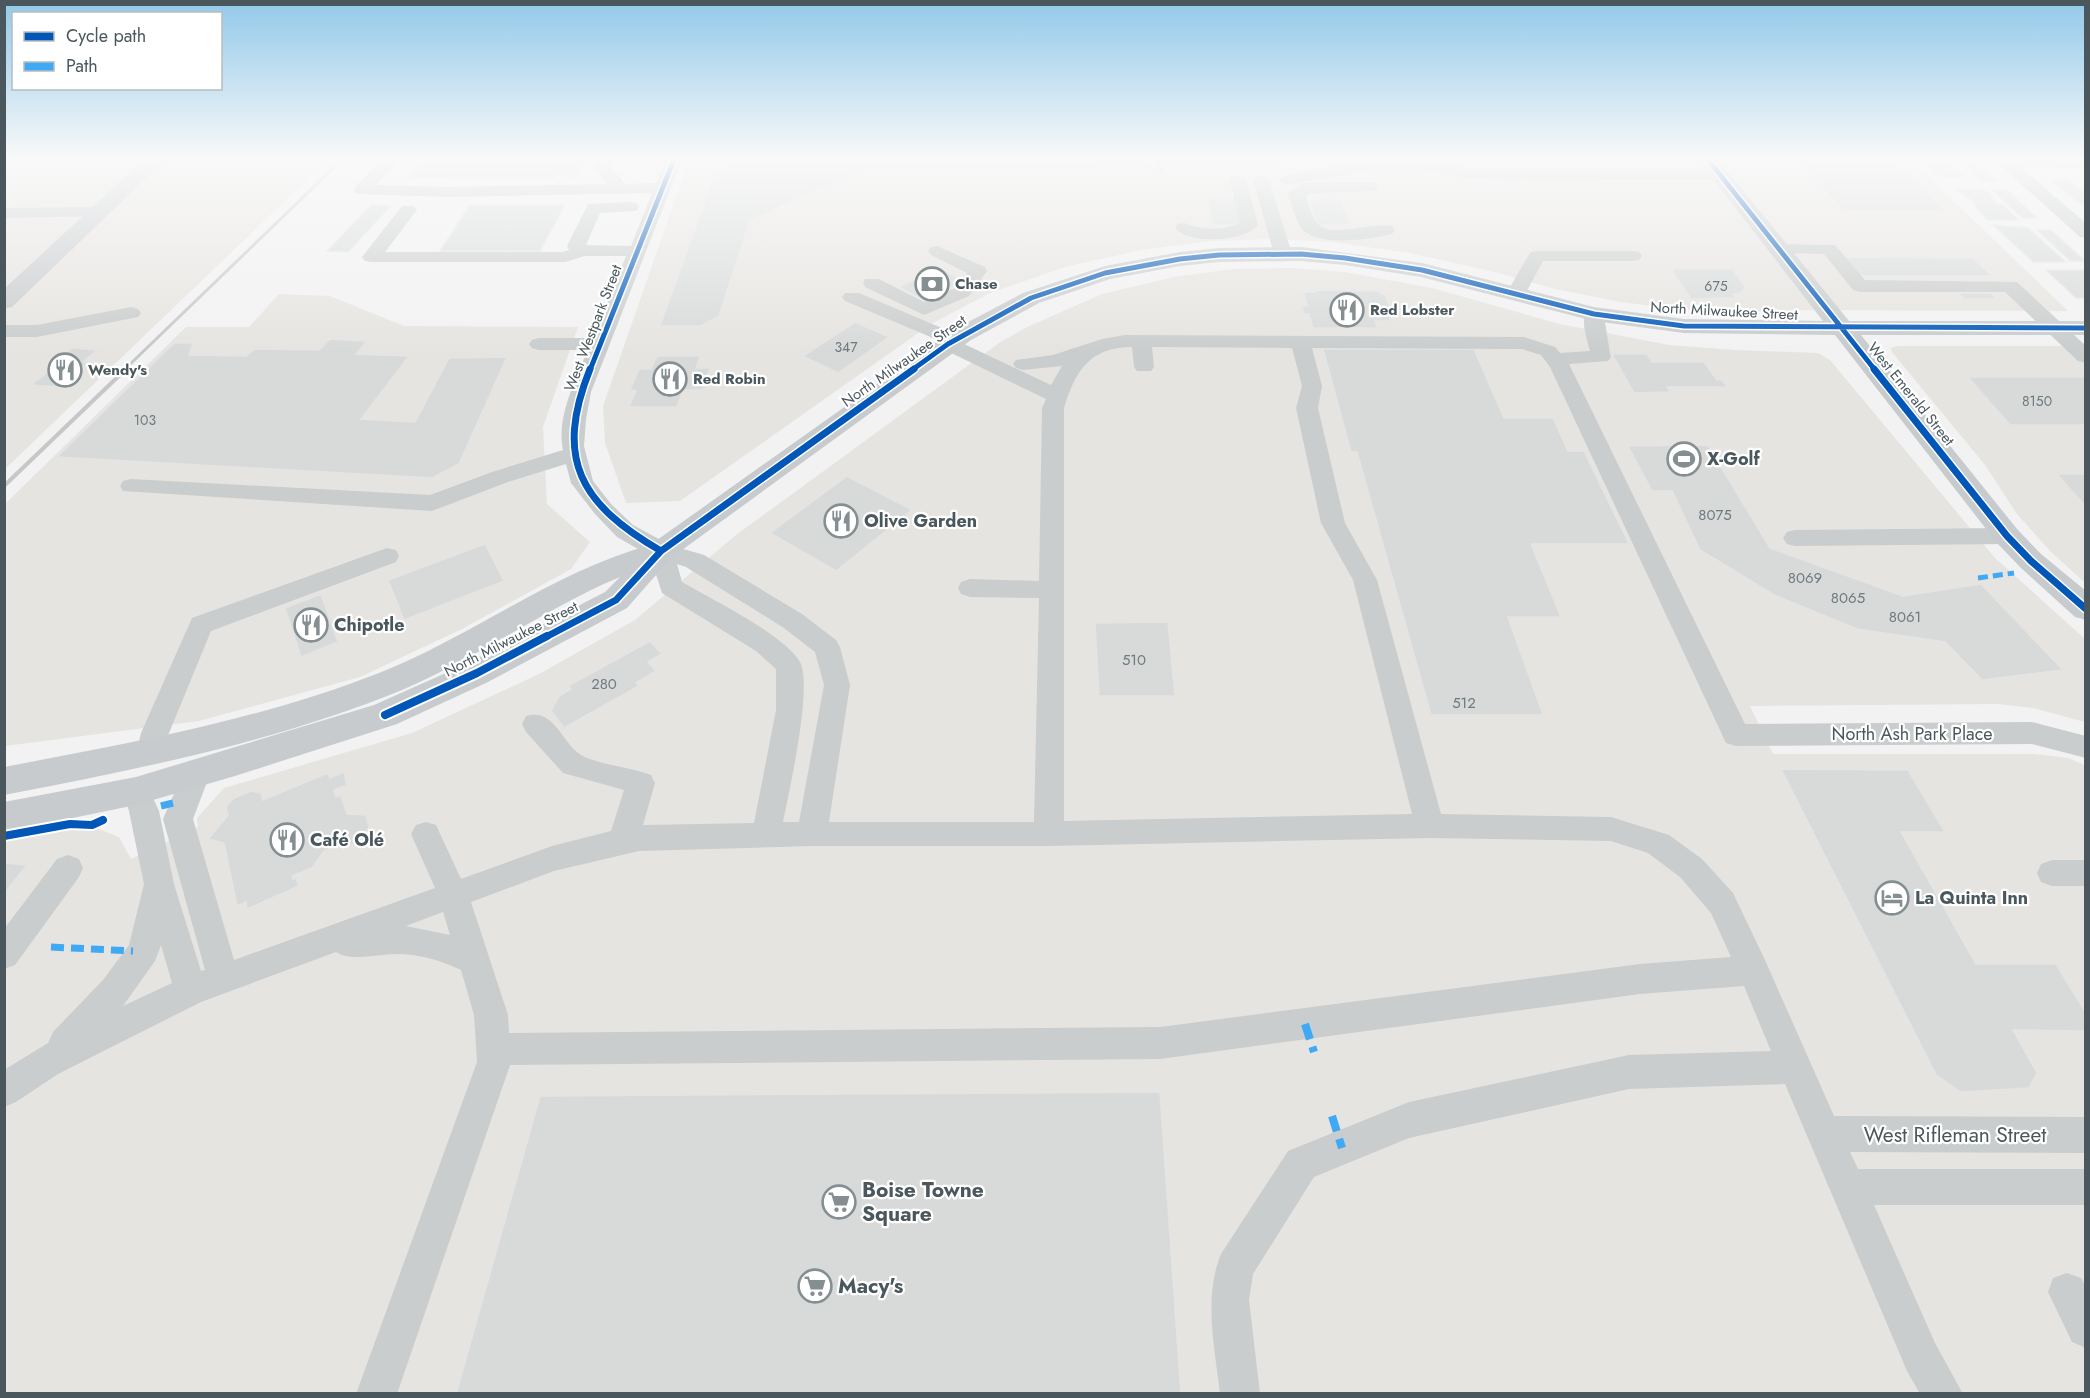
<svg xmlns="http://www.w3.org/2000/svg" width="2090" height="1398" viewBox="0 0 2090 1398" font-family="Jost,sans-serif">
<style>
.commercial{fill:#e6e4e0}
.building{fill:#d8dada;stroke:#e4e4e5;stroke-width:1.5}
.lines{fill:none;stroke-linecap:round;stroke-linejoin:round}
.minor{fill:#cacdcd;fill-rule:evenodd}
.major{fill:#c8cbcd;fill-rule:evenodd}
.rail-far1{stroke:#c6c8c8;stroke-width:3}
.rail{stroke:#c6c8c8;stroke-width:4}
.quiet-far3{stroke:#3fa9f5;stroke-width:4;stroke-dasharray:8 4;stroke-linecap:butt}
.quiet-far2{stroke:#3fa9f5;stroke-width:5;stroke-dasharray:10 5;stroke-linecap:butt}
.quiet-far1{stroke:#3fa9f5;stroke-width:7;stroke-dasharray:13 7;stroke-linecap:butt}
.quiet{stroke:#3fa9f5;stroke-width:8;stroke-dasharray:16 8;stroke-linecap:butt}
.cycleway-far2-casing{stroke:#fff;stroke-width:8}
.cycleway-far1-casing{stroke:#fff;stroke-width:10}
.cycleway-casing{stroke:#fff;stroke-width:12}
.cycleway-far2{stroke:#0057b8;stroke-width:5}
.cycleway-far1{stroke:#0057b8;stroke-width:7}
.cycleway{stroke:#0057b8;stroke-width:8}
.labels{text-anchor:middle;stroke-width:4.5;stroke-linejoin:round;paint-order:stroke}
.far-number-label{font-size:14px;fill:#6f7a7e}
.far-poi-label{font-size:15px;font-weight:bold;fill:#4a585d;stroke:#fff;text-anchor:start}
.far-street-label{font-size:15px;fill:#4a585d;stroke:#fff}
.number-label{font-size:15px;fill:#6f7a7e}
.poi-label{font-size:18px;font-weight:bold;fill:#4a585d;stroke:#fff;text-anchor:start}
.street-label{font-size:18px;fill:#4a585d;stroke:#fff}
.near-street-label{font-size:21px;fill:#4a585d;stroke:#fff}
.near-poi-label{font-size:21px;font-weight:bold;fill:#4a585d;stroke:#fff;text-anchor:start}
</style>
<rect width="100%" height="100%" fill="#f2f2f2"/>
<path class="commercial" d="M5,157H331L5,469Z
M690,157H1908L2068,311L1800,310L1742,312L1685,310L1620,302L1551,288L1499,273L1410,253L1331,242L1274,239L1211,241L1141,250L1065,267L990,293L931,324L680,501L626,503L605,443L603,406Z
M1292,268L1345,272L1432,288L1560,324L1669,345L1735,350L1818,353L1830,360L1995,558L2085,639V722L2033,708L1998,704L1750,706L1773,754H2035L2068,758L2085,765V1393H5L4,837L50,831L96,828L119,837L131,859L198,827L197,818L224,788L412,733L539,674L635,620L736,535L999,343L1027,327L1102,294L1174,277L1233,269Z
M279,294L330,296L404,326L578,327L543,427L547,504L590,542L571,569L462,629L360,677L199,721L5,746V504L186,327H249Z
M1898,346H2085V583L2050,551L2017,514L1985,465L1892,352L1891,348Z"/>
<path class="building" d="M428,157H587L579,171L573,174L577,175L570,178L560,174L554,178L409,177Z
M749,157H1150L1151,164H1166L1165,157H1281L1284,168L866,169L750,220L719,316L701,326H660L716,171Z
M1468,157H1565L1569,163L1470,162Z
M1565,157H1610L1613,161H1568Z
M1794,157H1890L1945,211H1843Z
M1918,157H1943L1965,177H1939Z
M1955,157H1969L1996,181H1981Z
M2051,180H2068L2086,194V204H2080Z
M1956,189H1983L1996,198H1991L1997,204H2002L2019,220H1987L1973,204H1976Z
M1992,190H2007L2037,218H2022Z
M1207,198H1238L1243,225H1212Z
M1340,199L1350,224L1317,225L1308,200Z
M371,205L391,206L348,252L327,251Z
M470,205H565L540,251H440Z
M1993,225L2028,228L2066,262H2033Z
M2037,230H2051L2085,261H2070Z
M1837,257L1973,258L1992,276H1854Z
M939,267L964,281L950,288L957,292L948,297L940,293L924,301L899,287Z
M1671,269H1733L1745,287L1741,293L1733,294L1736,298L1691,299Z
M2046,270H2086V298H2076Z
M1315,290L1380,291L1381,294H1385L1394,318H1390V321H1375L1377,328H1313L1309,314H1304L1302,306H1307L1304,292H1316Z
M1958,293H1991L1997,299H1964Z
M855,322L889,337L838,373L803,356Z
M330,339L367,341L356,354L409,356L361,419L415,422L449,358L507,357L459,464L432,478L57,457L174,343H193L189,355L246,356L255,349L319,350Z
M72,348L97,350L83,362H88L59,387L31,385L58,364H54Z
M1323,349H1474L1504,418H1553L1568,451H1584L1629,544H1531L1561,617H1508L1543,715H1431L1357,452H1351Z
M1612,354H1647L1652,362H1704L1717,380H1722L1727,387H1667L1670,392L1634,393Z
M657,356H700L696,368H710L703,390H683L677,407H629L636,391L630,390L639,369H651Z
M1968,377H2086V425H2010Z
M1708,445L1770,548L1903,596L1981,584L2063,670L1982,680L1945,642L1857,629L1774,595L1700,550L1672,491H1652L1628,446Z
M2057,474H2086V507Z
M847,476L912,510L836,571L770,533Z
M485,544L504,581L404,620L388,580Z
M321,594L338,642L301,657L285,608Z
M1168,622L1175,696H1099L1095,623Z
M650,641L662,654L648,662L656,671L636,683L639,686L564,728L551,711L559,696L571,689L568,686Z
M1781,769L1908,770L1945,832H1901L1976,964H2056L2086,1013V1031L2013,1030L2037,1073L2029,1088L1961,1092L1936,1075Z
M344,772L347,785L334,790L336,797L341,795L347,814L366,815L369,827L361,841L342,849L335,847L324,851L312,868L292,876L293,879L296,878L299,886L247,909L246,902L237,906L224,843L208,839L228,815L226,807L234,798L251,791L261,793L263,800L328,773L330,778Z
M4,863L27,865L4,894Z
M1160,1092L1181,1394H456L540,1096Z"/>
<g class="lines">
<path class="minor" d="M385,157H402L376,185L449,187L607,184L594,168L600,157H616L611,167L625,184L656,183L667,157H683L591,392L586,419L584,446L593,481L611,504L633,525L670,545L704,555L802,614L836,640L840,647L850,685L829,822H1034L1039,598L970,597L961,594L958,588L961,582L970,579L1039,581L1042,408L1046,399L941,348L938,344L940,341L845,301L842,297L845,293H859L961,336L964,340L962,343L1051,385L1062,366L1023,370L1016,368L1013,364L1016,360L1053,355L1102,339L1125,335L1524,337L1555,347L1560,353L1590,351C1587,339 1580,321 1587,310H1601C1606,317 1608,346 1611,357L1608,361L1569,364L1745,724L2032,722L2086,736V758L2032,744L1736,746L1726,743L1550,367L1541,355L1522,349L1312,348L1322,386L1318,408L1345,523L1377,580L1441,814L1611,817L1669,835L1702,859L1733,893L1765,960L1834,1116L2086,1117V1153L1850,1152L1858,1169H2086V1205H1874L1935,1343L1963,1394H1920L1907,1371L1785,1084L1629,1089L1409,1138L1314,1177L1253,1274L1249,1300L1260,1394H1220C1215,1348 1203,1298 1221,1254L1288,1151L1409,1102L1629,1055L1771,1051L1744,986L1640,994L1160,1059L510,1065L397,1394H356L477,1062L474,1015L461,970C440,960 419,954 396,954C378,954 351,962 336,952L201,1002L58,1074L16,1102L4,1107V1070L48,1043L53,1032L103,980L129,945L144,884L129,811L122,791L126,783L136,779L146,783L159,811L174,884L201,971L205,970L163,819L186,766L196,762L206,766L210,774L193,819L234,960L435,888L411,834L416,825L426,822L436,825L461,879L552,846L611,831L624,790L563,773L526,732L522,724L526,716C555,707 562,745 583,756C598,764 633,768 651,775L655,783L643,825L754,823L776,710V669L756,651L662,593L650,556L617,537L595,514L571,483L566,464L508,482L432,511L123,491L120,486L123,481L131,479L430,495L492,472L563,450C556,417 576,379 588,350H539L532,348L529,344L532,340L539,338H593L626,256H585L565,262H371L365,261L362,257L402,206H414L417,210L385,252H563L569,250L567,246L588,204L630,202L636,203L639,207L636,211L600,213L586,245L631,246L652,193L449,197L356,194L354,190L356,186ZM1132,347L1134,367L1137,371H1151L1154,367L1152,347L1292,348L1302,386L1296,408L1321,523L1353,580L1412,814L1064,821V408C1075,372 1089,347 1132,347ZM677,564L686,567L784,628L815,652L824,685L799,822H783C789,792 813,686 800,662C785,635 711,599 682,582ZM1430,838L1611,841L1648,853L1680,877L1711,913L1731,957L1640,964L1160,1027L509,1033L508,1015L471,902L554,871L639,851L812,846H1049ZM443,912L450,935L406,926ZM161,945L172,983L123,1006L155,961Z
M1991,157L2086,158V168L2020,167L2086,223V238L2080,237Z
M1379,159L1418,160L1473,169L1720,170L1728,175L1720,180L1473,179L1418,170L1379,169L1287,185L1279,180L1287,175Z
M1238,175L1246,180L1258,225C1245,242 1188,245 1175,228L1178,224C1185,222 1189,225 1197,227C1210,230 1227,229 1240,223L1230,180Z
M1261,175L1269,180L1292,254L1289,258H1277L1274,254L1253,180Z
M1370,182L1376,183L1378,187L1376,191L1310,193L1306,196C1309,204 1311,216 1317,223C1330,239 1374,222 1392,226L1395,230L1392,234C1371,239 1326,246 1307,233C1295,225 1293,206 1288,194L1300,184L1306,183Z
M99,207L105,208L108,212L105,216L4,218V208Z
M1778,244L1835,245L1865,280L2017,282L2086,346V363L2078,361L2005,292H1860L1853,290L1824,254L1772,253L1769,249L1772,245Z
M937,246L985,267L987,271L969,296L924,315L865,287L863,283L865,279H879L924,302L955,288L967,273L931,255L928,251L931,247Z
M1537,251H1633L1639,252L1642,256L1639,260L1633,261H1543L1523,298H1509L1506,294L1528,256L1531,252Z
M131,307L138,309L141,313L138,317L37,337H4V325H37Z
M2007,528L2015,530L2019,536L2015,542L2007,544L1795,546L1787,544L1783,538L1787,532L1795,530Z
M387,548L396,550L399,556L396,562L211,631L169,733L160,762L150,765L140,762L136,754L141,733L192,618Z
M68,855L79,859L83,868L79,877L15,965L4,969V929L57,859Z
M2052,860H2086V886H2052L2041,882L2037,873L2041,864Z
M2067,1273L2081,1278L2086,1287V1348L2072,1342L2048,1292L2053,1278Z"/>
<path class="major" d="M147,157H168L12,307L4,309V289Z
M1696,157H1716L1849,321H2086V335H1861L2017,529L2041,554L2086,591V620L2075,617L2021,568L1997,543L1835,335L1684,333L1594,321L1421,277L1345,265L1301,261L1219,262L1180,266L1110,279L1039,303L971,340L671,558L627,608L488,682L397,724L235,776L136,805L4,832V802L136,777L374,705L466,664L605,592L620,577C544,609 478,658 402,690C275,742 139,769 4,795V767C131,743 259,720 379,673C472,636 553,572 650,545L953,330L1023,293L1105,266L1180,252L1219,248L1301,247L1422,263L1594,307L1684,319L1823,321Z"/>
<path class="rail-far1" d="M124,370L345,157"/>
<path class="rail" d="M4,486L126,369"/>
<path class="quiet-far3" d="M1158,157L1161,170"/>
<path class="quiet-far2" d="M1978,578L2014,573"/>
<path class="quiet-far1" d="M161,806L173,803
M51,947L133,951"/>
<path class="quiet" d="M1305,1024L1314,1052
M1332,1116L1342,1148"/>
<defs>
<path id="cycleway-far2" d="M1706,157L1875,370
M590,370L675,157
M912,370L948,344L1031,298L1105,273L1180,259L1219,255L1301,254L1345,258L1422,270L1594,314L1684,326L2086,328"/>
<path id="cycleway-far1" d="M590,369C554,459 580,504 661,551
M1874,369L2007,536L2031,561L2086,609
M544,638L616,600L661,551L914,369"/>
<path id="cycleway" d="M385,715L477,673L547,636
M4,836L70,824L92,825L103,820"/>
</defs>
<use href="#cycleway-far2" class="cycleway-far2-casing"/>
<use href="#cycleway-far1" class="cycleway-far1-casing"/>
<use href="#cycleway" class="cycleway-casing"/>
<use href="#cycleway-far2" class="cycleway-far2"/>
<use href="#cycleway-far1" class="cycleway-far1"/>
<use href="#cycleway" class="cycleway"/>
</g>
<linearGradient id="sky" x2="0" y2="1"><stop stop-color="#92c9e9"/><stop offset="0.45" stop-color="#f9f9f9"/><stop offset="1" stop-color="#f9f9f9" stop-opacity="0"/></linearGradient>
<rect width="2090" height="352" fill="url(#sky)"/>
<defs>
<symbol id="bank-ring" viewBox="-11 -11 22 22"><circle r="9.5" fill="#fff" stroke="#858e91" stroke-width="1.5"/><path d="M-6-4H6V4H-6ZM0-2.3a2.3 2.3 0 1 0 0 4.6a2.3 2.3 0 1 0 0-4.6Z" fill="#858e91"/></symbol>
<symbol id="restaurant-ring" viewBox="-11 -11 22 22"><circle r="9.5" fill="#fff" stroke="#858e91" stroke-width="1.5"/><path d="M-5-6h1v4h1v-4h1v4h1v-4h1v5L-1.5 .5V6h-2V.5L-5-1ZM5-6V6H3V1.5H1.5Q1.5-4 5-6Z" fill="#858e91"/></symbol>
<symbol id="stadium-ring" viewBox="-11 -11 22 22"><circle r="9.5" fill="#fff" stroke="#858e91" stroke-width="1.5"/><path d="M0-5a6.5 5 0 1 0 0 10a6.5 5 0 1 0 0-10ZM-3.5-1.8h7v3.6h-7Z" fill="#858e91"/></symbol>
<symbol id="hotel-ring" viewBox="-11 -11 22 22"><circle r="9.5" fill="#fff" stroke="#858e91" stroke-width="1.5"/><path d="M-6-4.5h1.5V1H6V5H4.5V3h-9V5H-6ZM-4 0a1.8 1.8 0 1 1 3.6 0ZM.5 0V-2.5h3Q6-2.5 6 0Z" fill="#858e91"/></symbol>
<symbol id="supermarket-ring" viewBox="-11 -11 22 22"><circle r="9.5" fill="#fff" stroke="#858e91" stroke-width="1.5"/><path d="M-6-5.5h2.5l.6 2H6L4.5 2H-2.5L-4.4-4H-6ZM-1.5 3.2a1.3 1.3 0 1 0 .1 0ZM3 3.2a1.3 1.3 0 1 0 .1 0Z" fill="#858e91"/></symbol>
</defs>
<g fill-rule="evenodd">
<use href="#bank-ring" x="913" y="265" width="38" height="38"/>
<use href="#restaurant-ring" x="1328" y="291" width="38" height="38"/>
<use href="#restaurant-ring" x="46" y="351" width="38" height="38"/>
<use href="#restaurant-ring" x="651" y="360" width="38" height="38"/>
<use href="#stadium-ring" x="1665" y="440" width="38" height="38"/>
<use href="#restaurant-ring" x="822" y="502" width="38" height="38"/>
<use href="#restaurant-ring" x="292" y="606" width="38" height="38"/>
<use href="#restaurant-ring" x="268" y="821" width="38" height="38"/>
<use href="#hotel-ring" x="1873" y="879" width="38" height="38"/>
<use href="#supermarket-ring" x="820" y="1183" width="38" height="38"/>
<use href="#supermarket-ring" x="796" y="1267" width="38" height="38"/>
</g>
<g class="labels">
<g class="far-number-label">
<text x="1716" y="291">675</text>
<text x="846" y="352">347</text>
<text x="2037" y="406">8150</text>
<text x="145" y="425">103</text>
</g>
<g class="far-poi-label">
<text x="955" y="289">Chase</text>
<text x="1370" y="315">Red Lobster</text>
<text x="88" y="375">Wendy's</text>
<text x="693" y="384">Red Robin</text>
</g>
<g class="far-street-label">
<text transform="translate(1724 311) rotate(3)" y="5">North Milwaukee Street</text>
<text transform="translate(593 328) rotate(-69)" y="5">West Westpark Street</text>
<text transform="translate(904 361) rotate(-35)" y="5">North Milwaukee Street</text>
<text transform="translate(1911 394) rotate(51)" y="5">West Emerald Street</text>
<text transform="translate(511 639) rotate(-27)" y="5">North Milwaukee Street</text>
</g>
<g class="number-label">
<text x="1715" y="520">8075</text>
<text x="1805" y="583">8069</text>
<text x="1848" y="603">8065</text>
<text x="1905" y="622">8061</text>
<text x="1134" y="665">510</text>
<text x="604" y="689">280</text>
<text x="1464" y="708">512</text>
</g>
<g class="poi-label">
<text x="1707" y="465">X-Golf</text>
<text x="864" y="527">Olive Garden</text>
<text x="334" y="631">Chipotle</text>
<text x="310" y="846">Café Olé</text>
<text x="1915" y="904">La Quinta Inn</text>
</g>
<g class="street-label">
<text x="1912" y="740">North Ash Park Place</text>
</g>
<g class="near-street-label">
<text x="1955" y="1142">West Rifleman Street</text>
</g>
<g class="near-poi-label">
<text x="862" y="1197">Boise Towne<tspan x="862" dy="24">Square</tspan></text>
<text x="838" y="1293">Macy's</text>
</g>
</g>
<rect width="2090" height="1398" fill="none" stroke="#4a585d" stroke-width="12"/>
<rect x="12" y="12" width="210" height="78" fill="#ffffff" stroke="#b7bcbe" stroke-width="1.5"/>
<rect x="24" y="32" width="30" height="9" fill="#0057b8" stroke="#b7bcbe" stroke-width="1.5"/>
<text x="66" y="42" font-size="18" fill="#4a585d">Cycle path</text>
<rect x="24" y="62" width="30" height="9" fill="#3fa9f5" stroke="#b7bcbe" stroke-width="1.5"/>
<text x="66" y="72" font-size="18" fill="#4a585d">Path</text>
</svg>
